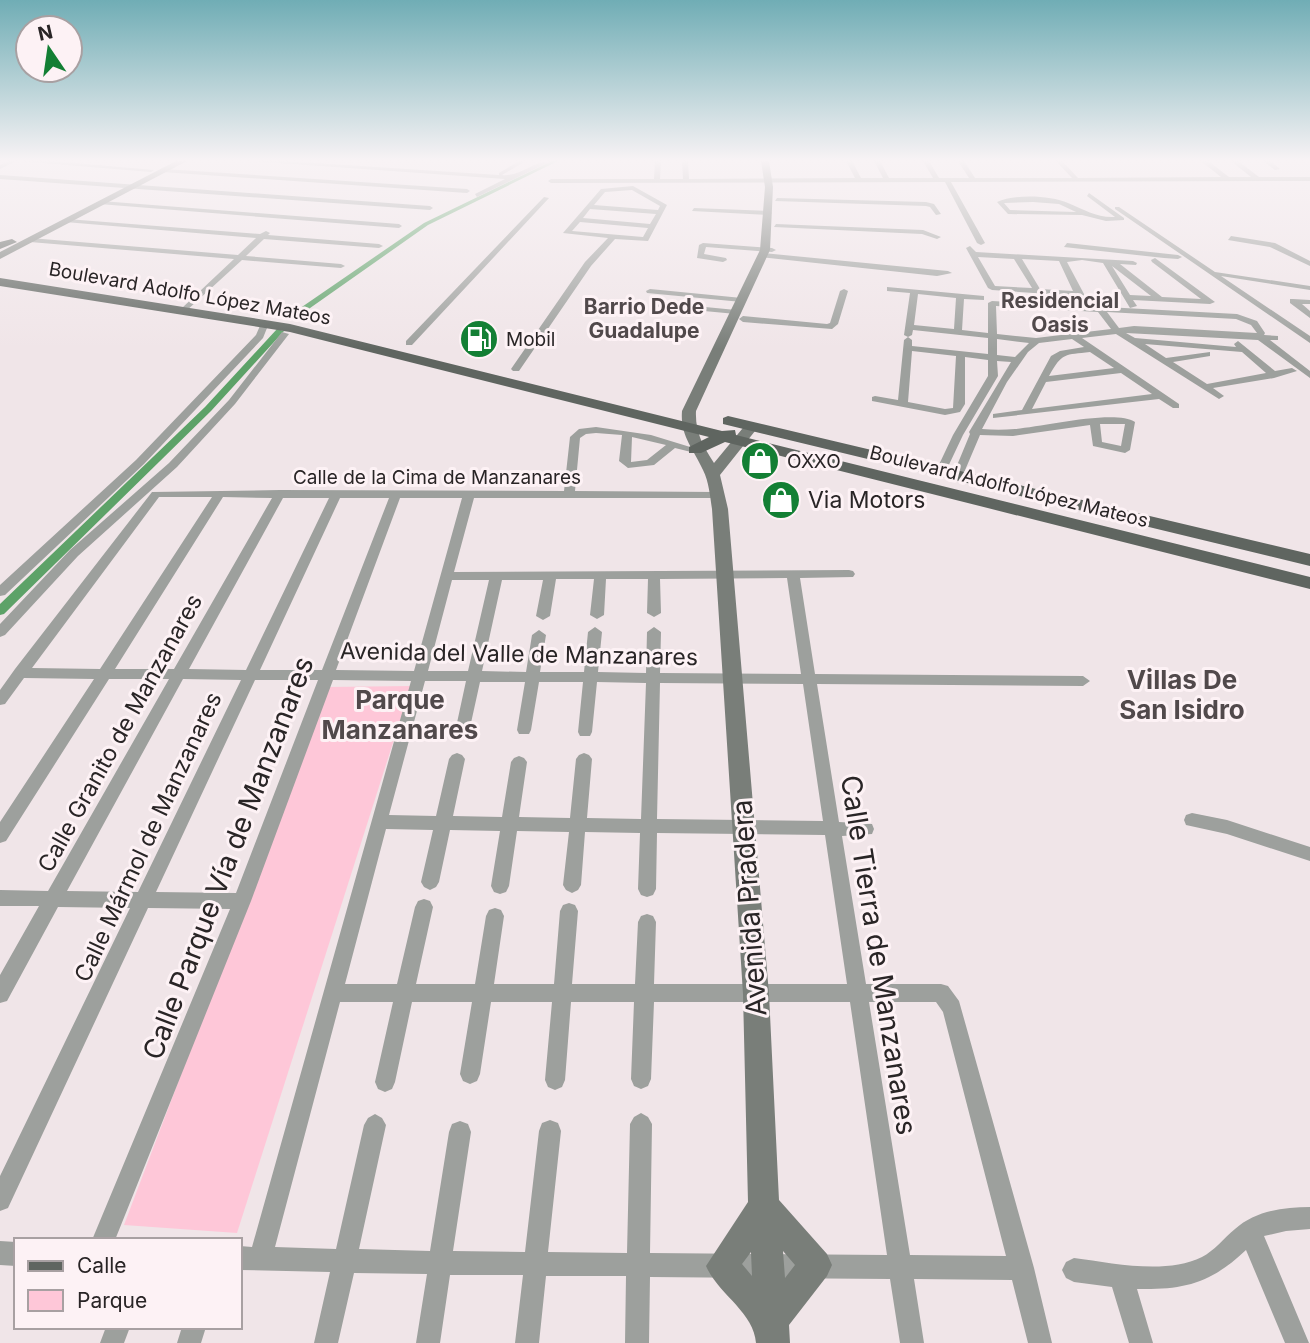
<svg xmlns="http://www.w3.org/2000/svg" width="1310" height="1343" viewBox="0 0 1310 1343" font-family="Inter,sans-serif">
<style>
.green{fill:#fec7d8}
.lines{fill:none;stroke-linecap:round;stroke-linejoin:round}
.canal{fill:#5da268;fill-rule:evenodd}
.street{fill:#9da09d;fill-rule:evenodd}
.secondary{fill:#797e79;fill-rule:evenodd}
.primary{fill:#5f6560;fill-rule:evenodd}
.labels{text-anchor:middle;stroke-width:6;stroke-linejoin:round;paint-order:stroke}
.far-street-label{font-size:19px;fill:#292526;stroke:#fdf2f5}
.far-poi-label{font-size:19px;fill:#292526;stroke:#fdf2f5;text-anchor:start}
.far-quarter-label{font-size:21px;font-weight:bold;fill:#51494b;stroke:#fdf2f5}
.poi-label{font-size:23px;fill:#292526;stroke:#fdf2f5;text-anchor:start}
.street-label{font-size:23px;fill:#292526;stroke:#fdf2f5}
.quarter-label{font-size:26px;font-weight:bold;fill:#51494b;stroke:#fdf2f5}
.near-street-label{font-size:28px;fill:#292526;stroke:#fdf2f5}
</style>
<rect width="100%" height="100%" fill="#f0e5e8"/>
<path class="green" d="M411,686L237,1233L124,1225L328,687Z"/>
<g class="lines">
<path class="canal" d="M552,161H558L428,225L303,313L296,311L424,223Z
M277,329L284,331L211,411L4,614L0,615V604L205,407Z"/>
<path class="street" d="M8,161H16L0,169V165Z
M19,161H50L154,170L151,172Z
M250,161H283L499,175V173L519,161H526L502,175C520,177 533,161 551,161L477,197L475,194L505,179Z
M655,161H661L660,179H683L682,161H688L689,179L855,178L846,161H852L861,178H883L874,161H880L889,178H933L923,161H929L939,178H969L958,161H964L975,178H1072L1056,161H1062L1078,178L1221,177L1201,161H1208L1229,177H1251L1231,161H1238L1259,177H1310V181L951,182L985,243L981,245L977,243L945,182L551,183L548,181L551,179H654Z
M1263,161H1270L1280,169L1275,170Z
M164,169L467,189L470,191L467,193L162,172Z
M0,175L430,206L433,208L430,210L0,179Z
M633,186L667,205L648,241L615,239L591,266L519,371H513L511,369L585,262L608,238L563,233L601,189ZM632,190L660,206L658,210L594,205L605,192ZM590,209L656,214L650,224L583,218ZM580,222L648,228L643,237L572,231Z
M1089,193L1124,218V220L1106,221L1082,215L1008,214L997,202C1014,194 1050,195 1068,203C1085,210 1097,218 1115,217L1087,196ZM1033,202L1059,204L1076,212L1010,210L1004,203Z
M544,197L549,198L412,345H406V341Z
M777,198L926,202L934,204L941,214L936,215L930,207L926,206L775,201Z
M101,201L399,224L402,226L399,228L99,204Z
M1115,207H1119L1215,272L1310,286V290L1221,276L1310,336V343L1115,209Z
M694,208L769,211L772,213L769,215L692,211Z
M67,219L260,234L266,231L270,233L268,235L379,244L383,246L379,248L264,239L246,256L341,264L345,266L341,268L242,260L185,312L181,310L182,308L234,259L30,242L26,240L30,238L238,255L256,238L65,222Z
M776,224L923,230L941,237L937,239L922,234L774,227Z
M1231,236L1275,243L1310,261V266L1270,247L1228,240Z
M703,243L772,248L776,250L772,252L706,247L704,254L726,258L727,260L723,262L697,258L699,245Z
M1067,243L1178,255L1182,257L1178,259L1164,258L1064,247Z
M970,246L976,252L1133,261L1137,263L1136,265L1120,264L1162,297L1201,299L1152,262L1151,260L1155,258L1215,302L1210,304L1133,300L1137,306L1130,308L1103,263L1082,260L1067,262L1084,294V301H1078L1076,296L992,290L988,288L966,248ZM978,257L1014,259L1032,288L995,286ZM1022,259L1059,261L1073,291L1040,289ZM1112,266L1151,296L1130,295Z
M763,253L948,271L952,273L937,276L760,257L759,255Z
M887,287L984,296V300L964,299L962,330L988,333V303L992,301L1237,314L1257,321L1265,333L1264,335L1278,336V340H1270L1310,371V378L1258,340L1126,333L1135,338L1236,347L1234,344L1238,341L1275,371L1292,368L1297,371L1274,378L1213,388L1224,396L1219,399L1116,334L1082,338L1179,404V408H1173L1159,399L993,418V414L1022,410L1051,356L1060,351L1084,347L1072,339L1039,343L1028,352L1007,382L982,429C993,430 1004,430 1015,429C1042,427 1115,409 1135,422L1130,450L1125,453L1093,446L1090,425L1013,436L980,435L963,475L958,478L953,475L970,434L969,432L1011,362L997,361L998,376L963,435L946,471L945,473H937L936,471L953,435L988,376V360L965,357V404L960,412L945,415L872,401V397L875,396L898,400L904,340L908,337L904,335L910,293L887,291ZM918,294L956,298L954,329L914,325ZM996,306L1098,312L1111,329L1036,338L997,334ZM1107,312L1236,319L1251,325L1257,333L1134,326L1119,328ZM913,330L988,338V354L912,346V340L908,337L912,335ZM997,339L1029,343L1015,357L997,355ZM1145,344L1242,352L1266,373L1207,384L1173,362L1210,356V352L1166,358ZM912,351L956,356L953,408L945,409L908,402ZM1090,352L1114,368L1049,376C1062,352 1065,355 1090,352ZM1121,373L1152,394L1032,409L1046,382ZM1100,424H1125L1121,446L1102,442Z
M650,289L742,298L746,300L742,302L647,293L646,291Z
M844,289L848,291L838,324L832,329L743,322L739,319L743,316L827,324L830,323L840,291Z
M1293,299L1310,300V304H1302L1310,311V318L1290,303V299Z
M654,302L736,310L740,312L736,314L651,306L650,304Z
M262,321L269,323L263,338L144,464L5,595L0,596V585L136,460L256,335Z
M282,332L289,334L235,404L177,467L78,556L5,635L0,637V624L70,550L169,463L229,400Z
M596,427L651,435L700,450L695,453L675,448L654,465L628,468L619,461L622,435L596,433L586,434L580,438L575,491L717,492L723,495L717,498H474L454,572L849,570L853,571L855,574L853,577L800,578L815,674L1083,676L1090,681L1083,686L817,684L839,822L872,824L874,829L872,834L842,836L866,984H941L948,986L959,1001L1034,1268L1052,1343H1028L1012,1280L914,1279L924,1343H900L890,1279L650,1277L649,1343H625L626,1276H546L539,1343H515L523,1275H450L440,1343H416L427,1274L354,1273L338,1343H314L330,1272L240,1270V1246L252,1247L411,681L333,680L251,901L115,1240H92L230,909L148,908L8,1208L0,1211V1176L130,908L58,907L7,1001L0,1003V975L39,906H0V890L48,891L169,679H109L6,841L0,843V822L94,679L24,678L5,704L0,705V690L15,669L152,492L280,490L564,491L570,437L579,429ZM632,437L666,445L647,460L631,462ZM159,497H212L100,669L32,668ZM223,497L272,498L174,669H115ZM283,498H329L246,670L189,669ZM340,498H389L322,670H260ZM400,498H462L414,671L336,670ZM787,578L801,674L660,673L661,632L654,627L647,632L646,673L598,672L602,632L595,627L588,632L584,672H540L546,635L539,630L532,635L526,672L482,671L502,580H543L536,616L543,620L550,616L556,579H594L590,615L597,619L604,615L606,579H648L647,613L654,617L661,613L660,579ZM452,580H489L468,671H428ZM183,679L241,680L138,892L67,891ZM255,680H318L236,893L156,892ZM425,681H466L455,732L457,736H467L469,732L480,682H525L517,730L519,734H529L531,730L539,682H583L578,732L580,736H590L592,732L597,682L646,683L641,819L587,818L592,759L589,755L584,753L579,755L576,759L570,818L519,817L527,762L524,758L519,756L514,758L511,762L502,817L453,816L465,759L462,755L457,753L452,755L449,759L436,816L389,815ZM660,683L803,684L823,821L657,819ZM386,829L433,830L421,882L424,887L430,890L436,887L439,882L450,830L500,831L491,886L494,892L500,894L506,892L509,886L517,831L569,832L563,885L566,890L572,893L578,890L581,885L585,832L640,833L638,889L641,895L647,897L653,895L656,889L657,833L825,835L847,984H654L656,922L653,916L647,914L641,916L638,922L635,984H572L578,911L575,905L569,903L563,905L560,911L554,984H494L504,916L501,910L495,908L489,910L486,916L475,984H416L433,907L430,901L424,899L418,901L415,907L397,984H345ZM340,1002H393L375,1082L378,1089L385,1092L392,1089L395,1082L412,1002H472L460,1074L463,1081L470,1084L477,1081L480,1074L491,1002H552L545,1080L548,1087L555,1090L562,1087L565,1080L571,1002H634L631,1079L634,1086L641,1089L648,1086L651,1079L654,1002H850L887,1255L650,1253L652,1124L648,1117L641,1113L634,1117L630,1124L627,1253L548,1252L561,1131L558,1123L550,1120L542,1123L539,1131L525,1252L453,1251L471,1132L468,1124L460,1121L452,1124L449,1132L430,1251L359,1249L386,1125L382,1118L375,1114L368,1118L364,1125L336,1249L275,1247ZM869,1002H936L943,1012L1006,1256L910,1255Z
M1192,813L1227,820L1310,847V861L1227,834L1186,825L1184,820L1186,815Z
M1310,1207V1229L1286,1231L1264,1236L1309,1343H1285L1246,1250C1211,1283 1185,1290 1137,1289L1153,1343H1129L1112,1287L1074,1282L1066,1278L1062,1270L1066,1262L1074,1258C1113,1263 1165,1275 1202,1257C1214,1251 1224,1238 1235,1229C1255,1211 1283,1207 1310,1207Z
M0,1241L16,1242V1266L0,1265Z
M106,1327H130L124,1343H100Z
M182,1327H206L201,1343H177Z"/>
<path class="secondary" d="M176,161H187L0,259V252Z
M761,161H769L773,187L770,250L696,411C695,432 703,446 714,463L747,423L759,426L720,475L728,509L769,994L779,1200L827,1254L832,1265L827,1276L789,1325L790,1343H756C754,1312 718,1294 706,1266L748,1202L743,994L712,509C710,496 709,482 703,470C693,448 680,436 682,411L760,250L765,187ZM783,1251L795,1265L785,1278ZM751,1252L752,1276L742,1264Z"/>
<path class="primary" d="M12,239L17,242L0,249V242Z
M0,278L290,324L722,431L735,430L736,435L1310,577V589L725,442L701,453H689V447L709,437L290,332L0,286Z
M728,416L1310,554V566L723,424V418Z"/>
</g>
<linearGradient id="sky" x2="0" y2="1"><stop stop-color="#70adb5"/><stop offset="0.46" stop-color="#f8f3f5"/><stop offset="1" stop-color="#f8f3f5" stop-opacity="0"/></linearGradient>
<rect width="1310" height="349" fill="url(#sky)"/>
<defs>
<symbol id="fuel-disc" viewBox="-11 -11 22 22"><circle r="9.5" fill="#137f34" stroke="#fdf2f5"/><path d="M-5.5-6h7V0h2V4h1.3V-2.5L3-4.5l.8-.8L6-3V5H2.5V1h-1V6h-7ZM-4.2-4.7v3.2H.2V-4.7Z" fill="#fff"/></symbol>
<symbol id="shop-disc" viewBox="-11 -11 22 22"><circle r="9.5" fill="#137f34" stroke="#fdf2f5"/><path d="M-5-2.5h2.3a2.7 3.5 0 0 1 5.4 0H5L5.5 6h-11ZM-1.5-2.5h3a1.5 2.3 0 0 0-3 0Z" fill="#fff"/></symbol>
</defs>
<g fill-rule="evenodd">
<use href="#fuel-disc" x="457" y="317" width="44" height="44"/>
<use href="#shop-disc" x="738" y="439" width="44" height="44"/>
<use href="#shop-disc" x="759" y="478" width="44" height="44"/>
</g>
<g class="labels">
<g class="far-street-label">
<text transform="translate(190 293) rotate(10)" y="7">Boulevard Adolfo López Mateos</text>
<text x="437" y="484">Calle de la Cima de Manzanares</text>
<text transform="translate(1009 486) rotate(14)" y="7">Boulevard Adolfo López Mateos</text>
</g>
<g class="far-poi-label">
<text x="506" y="346">Mobil</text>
<text x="787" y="468">OXXO</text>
</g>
<g class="far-quarter-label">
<text x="1060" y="308">Residencial<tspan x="1060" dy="24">Oasis</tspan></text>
<text x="644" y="314">Barrio Dede<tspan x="644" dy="24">Guadalupe</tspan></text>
</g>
<g class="poi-label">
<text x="808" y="508">Via Motors</text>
</g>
<g class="street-label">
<text transform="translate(519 654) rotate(1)" y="8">Avenida del Valle de Manzanares</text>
<text transform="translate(120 733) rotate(-61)" y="8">Calle Granito de Manzanares</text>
<text transform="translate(148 837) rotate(-65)" y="8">Calle Mármol de Manzanares</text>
</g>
<g class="quarter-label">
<text x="1182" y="689">Villas De<tspan x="1182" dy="30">San Isidro</tspan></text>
<text x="400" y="709">Parque<tspan x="400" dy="30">Manzanares</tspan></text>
</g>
<g class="near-street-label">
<text transform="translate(228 858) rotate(-69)" y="10">Calle Parque Vía de Manzanares</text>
<text transform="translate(749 908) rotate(-94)" y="10">Avenida Pradera</text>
<text transform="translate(879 955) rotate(81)" y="10">Calle Tierra de Manzanares</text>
</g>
</g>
<rect x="14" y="1238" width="228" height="91" fill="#fdf2f5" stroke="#a8a0a2" stroke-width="2"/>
<rect x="28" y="1261" width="35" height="10" fill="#5f6560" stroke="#a8a0a2" stroke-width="2"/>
<text x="77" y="1273" font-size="21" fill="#292526">Calle</text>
<rect x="28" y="1290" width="35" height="21" fill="#fec7d8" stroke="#a8a0a2" stroke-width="2"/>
<text x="77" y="1308" font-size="21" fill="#292526">Parque</text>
<g transform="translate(49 49) rotate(347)"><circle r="33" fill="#fdf2f5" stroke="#a8a0a2" stroke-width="2"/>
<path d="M0-5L12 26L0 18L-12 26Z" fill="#137f34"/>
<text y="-10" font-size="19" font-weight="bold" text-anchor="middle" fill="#292526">N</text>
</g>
</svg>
